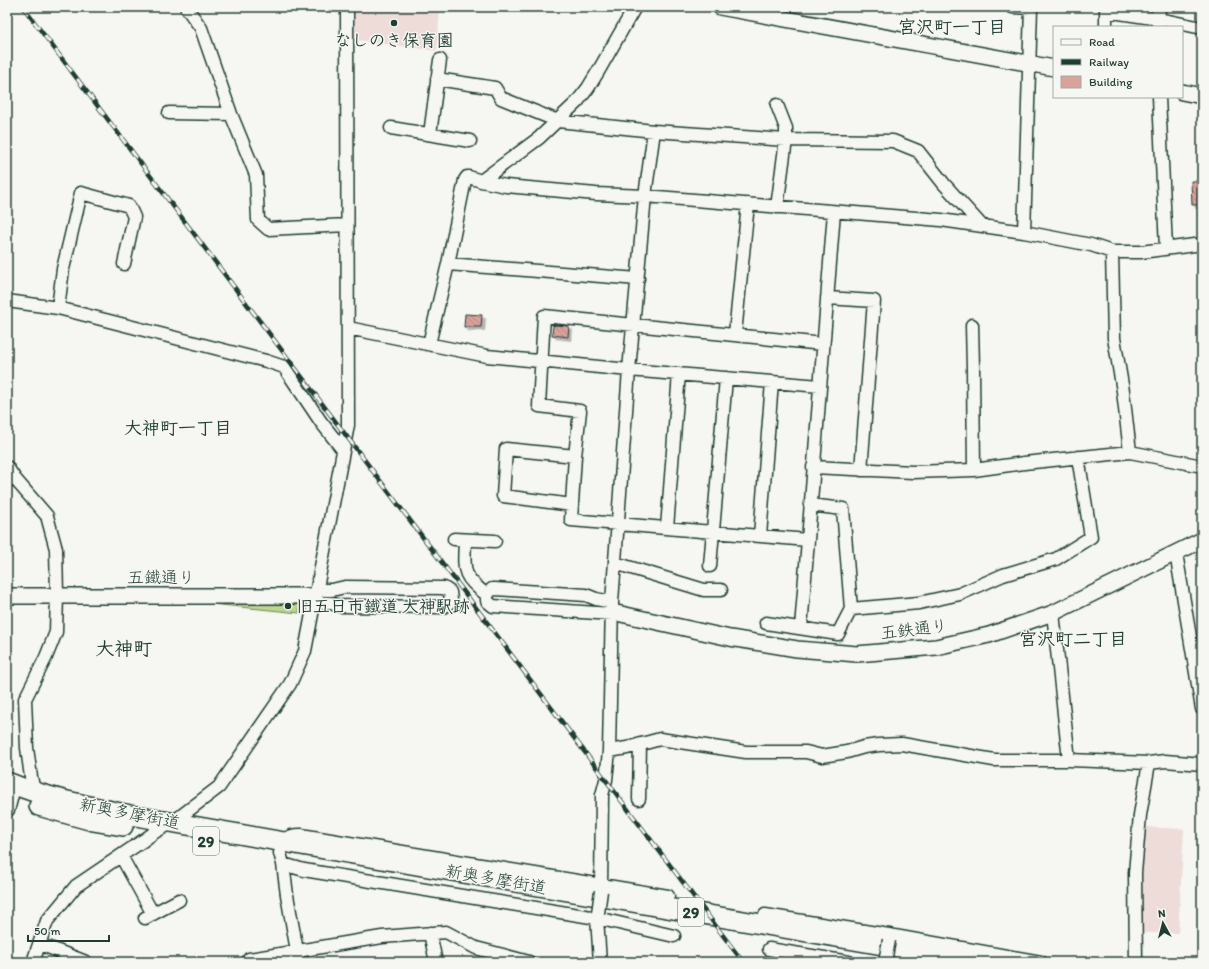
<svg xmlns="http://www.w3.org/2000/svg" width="1209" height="969" viewBox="0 0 1209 969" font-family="Itim,'Klee One',sans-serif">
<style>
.built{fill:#eedcd8}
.green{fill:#bdd58c;stroke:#6e8960}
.building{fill:url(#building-back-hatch);stroke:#1f3d34;filter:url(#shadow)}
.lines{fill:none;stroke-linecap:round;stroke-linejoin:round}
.minor-casing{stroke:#1f3d34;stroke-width:15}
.tertiary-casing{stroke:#1f3d34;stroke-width:18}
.primary-casing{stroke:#1f3d34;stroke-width:22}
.minor{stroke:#f6f6f2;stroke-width:12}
.tertiary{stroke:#f6f6f2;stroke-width:15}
.primary{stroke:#f6f6f2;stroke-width:19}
.rail-casing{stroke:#1f3d34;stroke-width:4.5}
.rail{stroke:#f6f6f2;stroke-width:3;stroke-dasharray:9;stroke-linecap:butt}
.minor-bridge-casing{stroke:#1f3d34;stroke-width:15;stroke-linecap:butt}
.minor-bridge{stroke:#f6f6f2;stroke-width:12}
.poi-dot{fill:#1f3d34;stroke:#f6f6f2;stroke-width:1.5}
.labels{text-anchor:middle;stroke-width:3;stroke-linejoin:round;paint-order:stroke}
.shield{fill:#f6f6f2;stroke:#60746d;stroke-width:1}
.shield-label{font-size:16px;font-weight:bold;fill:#1f3d34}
.poi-label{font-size:17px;font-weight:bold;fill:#1f3d34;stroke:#f6f6f2}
.street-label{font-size:17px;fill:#1f3d34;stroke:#f6f6f2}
.neighbourhood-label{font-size:18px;font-weight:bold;fill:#1f3d34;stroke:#f6f6f2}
.quarter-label{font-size:19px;font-weight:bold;fill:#1f3d34;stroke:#f6f6f2}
</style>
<defs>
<pattern id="building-back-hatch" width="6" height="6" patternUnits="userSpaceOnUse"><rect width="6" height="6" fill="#dba19a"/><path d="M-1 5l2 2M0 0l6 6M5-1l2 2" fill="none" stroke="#b1847e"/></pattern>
<filter id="shadow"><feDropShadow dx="3.5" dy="3.5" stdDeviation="0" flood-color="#0004"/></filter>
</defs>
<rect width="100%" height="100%" fill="#f6f6f2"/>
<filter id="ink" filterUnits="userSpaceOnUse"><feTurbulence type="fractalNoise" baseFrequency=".025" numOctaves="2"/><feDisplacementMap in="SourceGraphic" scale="8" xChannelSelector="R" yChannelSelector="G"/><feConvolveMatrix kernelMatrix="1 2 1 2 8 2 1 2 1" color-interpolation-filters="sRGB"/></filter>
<g filter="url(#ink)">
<path class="built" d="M349,7H440L437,51L350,39Z
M1144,827L1184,829L1178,933H1142L1139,874Z"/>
<path class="green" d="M300,601L299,613L191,602Z"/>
<path class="building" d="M1191,181H1202V205H1192Z
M465,314L482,315L481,327H464Z
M553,325L554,326V325L569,326L568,337L552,335Z"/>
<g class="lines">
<defs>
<path id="minor" d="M186,7L201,28L231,114L256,175L258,220L268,229L347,225
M1012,7L1031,8L1024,232
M1106,11L1159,19L1202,28
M1158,26L1159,7
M1106,27V7
M437,79L495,88L501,98L558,121L654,131L786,140L893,141L918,151L944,184L982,226
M1159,97L1166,248
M777,105L786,128V140L777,207
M169,113L231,114
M391,128L470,141
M430,134L440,60
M481,181L539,138L577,102L588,88L599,70L635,7
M1112,252L1114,338L1123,391L1130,452
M448,264L638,279
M827,298L874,301L861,470
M7,301L58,308L266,361L284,367L321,422L343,450
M58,308L63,269L81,193L129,206L134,217L124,264
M972,325L973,368L974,470
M348,328L487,356L629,370L820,386
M735,334L748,204
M429,344L448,264L465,180L467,177H469L481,181L506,186L596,194L645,196L941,220L1024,232L1091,245L1112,252H1141L1202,244
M7,467L15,479L47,516L56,549L57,595L56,632L46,657L25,699L27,748L31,777L34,791
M813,467L913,472L974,470L1024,463L1130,452L1202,466
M572,505L503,496L506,449L575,456
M810,505L843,509L851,609
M667,528L679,374
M760,536L772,382
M454,539L495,541
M465,540C464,570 461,576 487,595
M808,540L571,520L575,456L580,411L539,406L544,316L823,344
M1176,553L1202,709
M615,563L704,590H721
M710,566L726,378
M313,603H331L339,606L443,607L447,605L451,600L450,592L444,588L345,587L332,590H316
M1053,613L1069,760
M612,614L493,606L487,601V595L492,589H495L586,595L596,599L612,602
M766,623L838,634L851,609L919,603L960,594L1003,575L1056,559L1091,537L1078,457
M801,628L834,212
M609,751L627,748L660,739L746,752H806L822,756L847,752L864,747L879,745L902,744L994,760H1069L1149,763L1165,761L1202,764
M639,799L640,744
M282,841C289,836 293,835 301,835L668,896
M280,853L283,864L287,895L299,962
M121,856L153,914
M283,864L304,870L597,918L674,936
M601,891L602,795L606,780L609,751L612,602L629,370L645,196L654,131
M598,913L597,918L600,962
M765,915L889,935L1041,962
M145,918L179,900
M430,933L436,962
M40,944L86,962
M769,949L849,962
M249,959L382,937L446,932L476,948L529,962
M33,962L47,921L76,886L144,840L155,832L173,822L219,787L290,684L305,651L348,425L347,7
M1136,962L1135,873L1140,815L1149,763"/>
<path id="tertiary" d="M720,7L1054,68
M1182,92L1202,96
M7,596H315
M612,612L730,638L797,649L857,654L936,647L989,635L1053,613L1202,540
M7,809L13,785"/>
<path id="primary" d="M7,782C46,798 89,806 130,815L347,853L982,962
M39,806L93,821L123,826"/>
</defs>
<use href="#minor" class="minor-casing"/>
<use href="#tertiary" class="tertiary-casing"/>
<use href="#primary" class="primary-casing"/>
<use href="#minor" class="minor"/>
<use href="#tertiary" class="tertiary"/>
<use href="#primary" class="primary"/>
<defs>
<path id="rail" d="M23,7L743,962"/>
</defs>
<use href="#rail" class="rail-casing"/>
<use href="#rail" class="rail"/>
<defs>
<path id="minor-bridge" d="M598,913L601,891
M885,962L889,940"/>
</defs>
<use href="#minor-bridge" class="minor-bridge-casing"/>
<use href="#minor-bridge" class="minor-bridge"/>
</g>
</g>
<g class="poi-dot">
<circle cx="394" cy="23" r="4"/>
<circle cx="288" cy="606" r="4"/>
</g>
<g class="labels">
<g class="shield">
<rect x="193" y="827" width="26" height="28" rx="3"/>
<rect x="678" y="898" width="26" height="28" rx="3"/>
</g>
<g class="shield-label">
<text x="206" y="847">29</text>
<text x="691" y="918">29</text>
</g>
<g class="poi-label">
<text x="394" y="46">なしのき保育園</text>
<text x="296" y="612" text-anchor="start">旧五日市鐵道 大神駅跡</text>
</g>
<g class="street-label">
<text x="161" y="583">五鐵通り</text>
<text transform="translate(914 629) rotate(-7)" y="6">五鉄通り</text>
<text transform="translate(130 813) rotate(11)" y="6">新奥多摩街道</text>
<text transform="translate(496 879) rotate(10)" y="6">新奥多摩街道</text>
</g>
<g class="neighbourhood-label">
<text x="952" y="33">宮沢町一丁目</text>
<text x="178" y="434">大神町一丁目</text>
<text x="1073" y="645">宮沢町二丁目</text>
</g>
<g class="quarter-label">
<text x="124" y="655">大神町</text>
</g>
</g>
<rect width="1209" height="969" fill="none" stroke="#f6f6f2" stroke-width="24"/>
<rect x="12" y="12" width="1185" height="945" fill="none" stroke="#1f3d34" stroke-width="1.5" filter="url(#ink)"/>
<rect x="1053" y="26" width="130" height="72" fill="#f6f6f2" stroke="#a0aca6"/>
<rect x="1061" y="39" width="20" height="6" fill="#f6f6f2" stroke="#a0aca6"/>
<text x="1089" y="46" font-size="12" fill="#1f3d34">Road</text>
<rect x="1061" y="59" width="20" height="6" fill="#1f3d34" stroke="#a0aca6"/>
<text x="1089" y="66" font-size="12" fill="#1f3d34">Railway</text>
<rect x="1061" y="76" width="20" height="12" fill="#dba19a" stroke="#a0aca6"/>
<text x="1089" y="86" font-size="12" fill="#1f3d34">Building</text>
<g transform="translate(1163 923) rotate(353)" stroke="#f6f6f2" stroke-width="3" paint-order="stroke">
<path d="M0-3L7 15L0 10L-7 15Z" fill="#1f3d34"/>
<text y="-6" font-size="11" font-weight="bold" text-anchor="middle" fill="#1f3d34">N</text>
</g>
<path d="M28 935v6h81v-6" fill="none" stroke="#1f3d34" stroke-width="2"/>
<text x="34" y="935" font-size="12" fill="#1f3d34" stroke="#f6f6f2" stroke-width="3" paint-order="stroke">50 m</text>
</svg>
